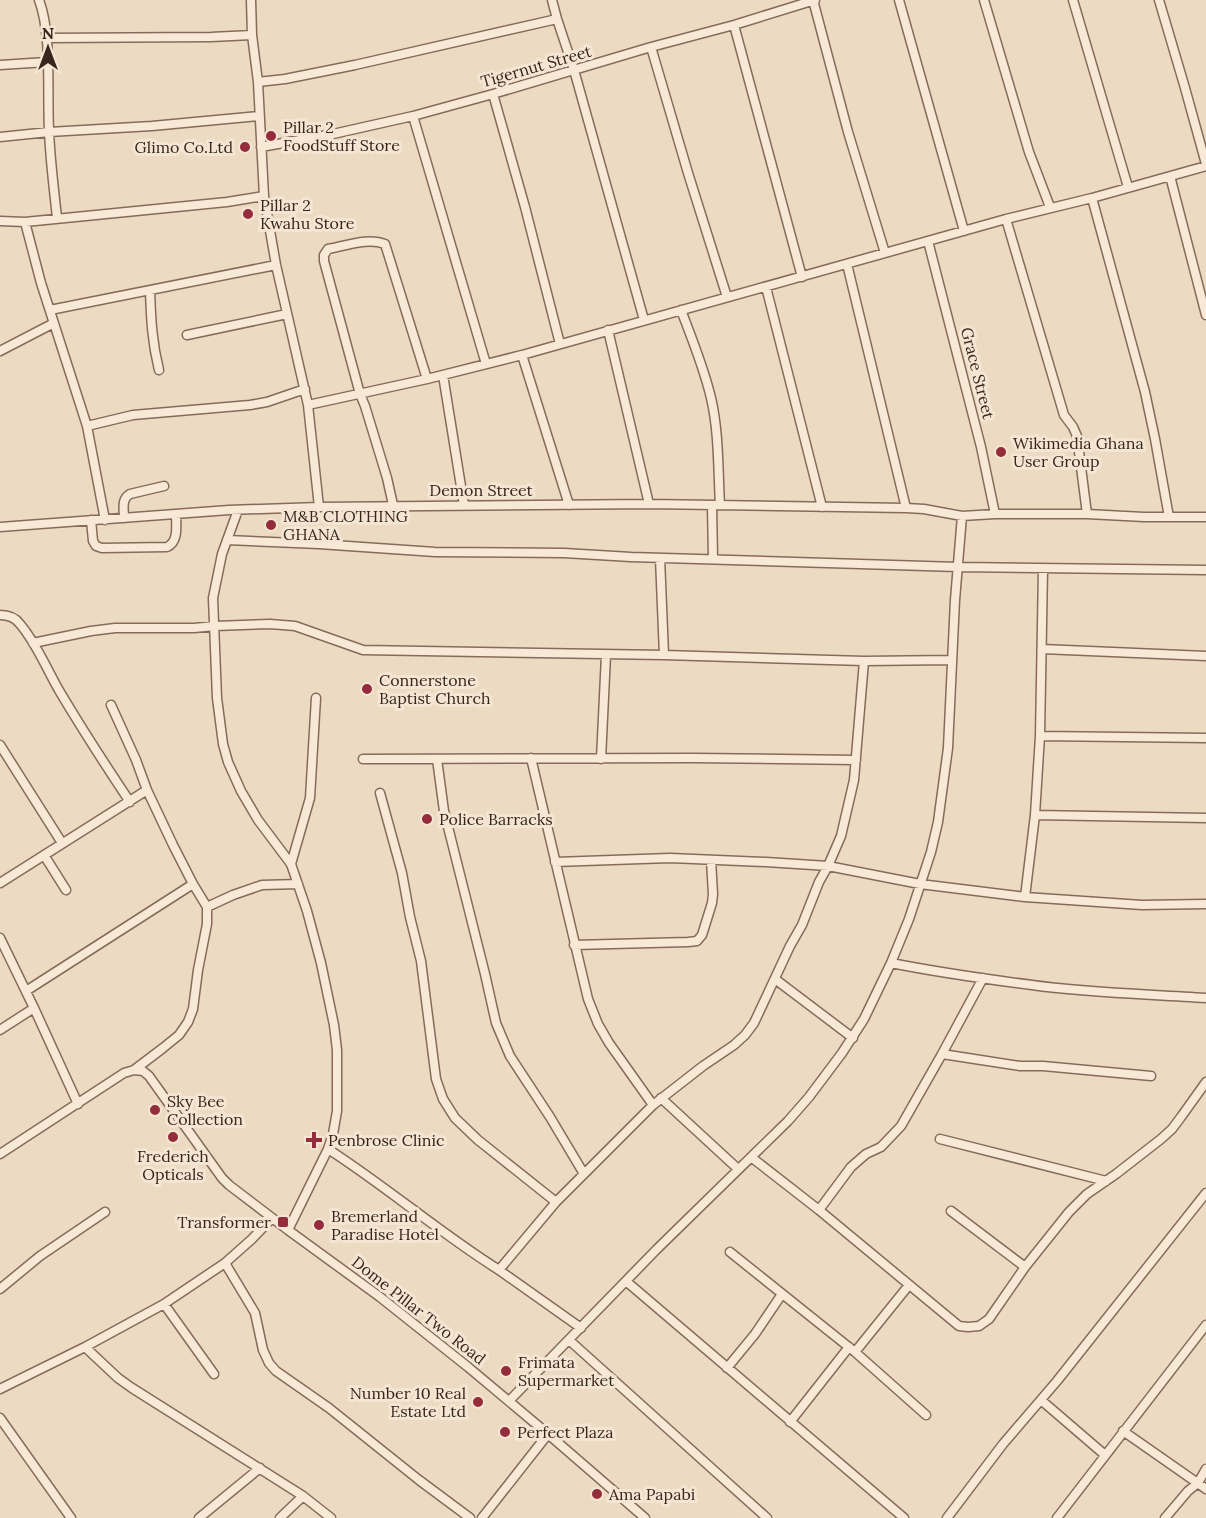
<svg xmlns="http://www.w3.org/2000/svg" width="1206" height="1518" viewBox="0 0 1206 1518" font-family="Lora,serif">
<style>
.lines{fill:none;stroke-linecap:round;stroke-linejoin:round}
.minor-casing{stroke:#866b5a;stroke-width:11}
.minor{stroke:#f8e9d6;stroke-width:8}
.poi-dot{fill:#942c3b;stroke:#f4e6d2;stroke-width:2}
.labels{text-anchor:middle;stroke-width:6;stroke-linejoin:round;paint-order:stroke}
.street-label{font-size:16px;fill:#37261e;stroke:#f4e6d2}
.poi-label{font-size:16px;fill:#37261e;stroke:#f4e6d2;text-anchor:start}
</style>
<rect width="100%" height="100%" fill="#eddac3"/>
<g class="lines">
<defs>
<path id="minor" d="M39,0C52,34 47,92 49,130C50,159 54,189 57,218
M251,0L252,35L258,82L264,196L276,265L308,405L319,507
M552,0L557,19L574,70L644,320
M813,0L848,132L885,253
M899,0L964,231
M984,0L1029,152L1050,207
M1073,0L1128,187
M1159,0L1185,88L1206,164
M734,25L802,277
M46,38L211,37L252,35
M651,47L688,173L727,297
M0,65L47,62
M258,82L285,79L355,65L557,19
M493,94L525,207L560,344
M413,116L486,364
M0,137L49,132L152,126L259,116
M261,147L333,134L413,116L493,94L651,47L734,25L815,0
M1170,176L1206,315
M1092,198L1145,392L1155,439L1169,517
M1006,219L1064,415L1073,427L1077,436L1087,514
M0,221L25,222L227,202L264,196
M25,222L41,283L87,426L105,520
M928,241L981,447L995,514
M847,264L906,508
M766,287L822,507
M150,291C151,319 152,342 159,370
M50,310L276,265
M681,310C692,339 704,368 711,398C719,432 718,469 720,505
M608,330L649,504
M187,335L287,314
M0,351L54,323
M522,355L569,505
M443,375L464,505
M308,405L427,379L522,355L1006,219L1092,198L1206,166
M87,426L133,415L250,405L267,402L305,389
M393,505L387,478L365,406L360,394L324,261V255L328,249C346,246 368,237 385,244L427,379
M712,505L713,559
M238,510L222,554L213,598L217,698L223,744L228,762L241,791L258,820L291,864L307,911L321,963L334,1025L337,1050V1111L333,1134L328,1149L288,1230
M124,518C124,509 121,499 130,494L164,486
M91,520L93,541L96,546L102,548L167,547C179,542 176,525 176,514
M0,527L229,510L319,507L649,504L906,508L924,509L962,516L995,514H1087L1144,517H1206
M227,540L319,544L435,552L564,553L631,557L958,567L1206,570
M660,558L664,655
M0,615C8,615 15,617 20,624C37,644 47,670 60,692C82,729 106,766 130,802
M33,643L91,631L115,628H194L215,626L270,624L295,626L363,650L664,655L864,661L952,660
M1042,649L1206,656
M1040,736L1206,738
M0,745L62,843
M531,758L588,999L598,1024L609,1043L653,1105
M363,759L693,758L856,760
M437,759L444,811L485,974L496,1023L510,1056L550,1117L584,1174
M601,759L606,655
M380,793L402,873L410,917L421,961L436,1079L443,1099L455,1118L478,1140L556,1202
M1035,815L1206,818
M44,855L66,890
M555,862L670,858L766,862L828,866L920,884L1025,897L1142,905L1206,904
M291,864L310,798L316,698
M0,883L147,790
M1025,897L1035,815L1040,736L1043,569
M207,907L233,895L262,885L298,884
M0,938L34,1008L78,1104
M574,945L688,942L697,941L702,935L712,903L713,894L711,860
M891,963C937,972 985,979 1032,985C1089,993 1148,994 1206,998
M775,979L853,1038
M26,991L193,884
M0,1030L34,1008
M942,1054L1020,1066H1043L1151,1076
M134,1070L143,1071L149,1076L222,1178L229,1185L288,1230L380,1297L468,1367L548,1434L645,1518
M661,1098L738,1169
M940,1139L1106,1181
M328,1149C387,1187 440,1233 499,1270L556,1202L653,1105L703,1066L734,1045L745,1035L754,1023L790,946L802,925L819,882L828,866L841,836L854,780L864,661
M0,1154L124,1073L134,1070L163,1048L179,1035L188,1022L193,1009L198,970L207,924V907L193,884L173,845L147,790L136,760L111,705
M751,1157L819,1210L959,1326L968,1327L979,1326L989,1319L1025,1267L1069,1212L1087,1194L1116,1174L1161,1139L1172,1129L1181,1117L1206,1082
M819,1210L851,1167L866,1154L881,1147L901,1126L942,1054L983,978
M951,1211L1025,1267
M730,1252L855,1352L926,1415
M225,1263L255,1313L263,1350L269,1363L276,1371L329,1408L419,1480L470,1518
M499,1270L581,1328
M627,1282L904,1518
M0,1289L40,1256L105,1212
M164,1304L214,1374
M569,1340L767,1518
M85,1347L118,1378L132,1388L303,1496L331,1518
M855,1352L909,1285
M727,1368L755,1334L782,1294
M0,1389L85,1347L164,1304L225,1263L252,1239L272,1218
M1041,1400L1105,1455
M509,1401L657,1249L788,1121L809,1097L842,1053L864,1019L891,963L909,919L931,852L938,822L948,748L955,600L962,516
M0,1418L71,1518
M790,1422L849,1347
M1123,1431L1206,1489
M199,1518L260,1468
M280,1518L303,1496
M482,1518L548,1434
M947,1518L1003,1444L1057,1381L1206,1193
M1057,1518L1206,1325
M1165,1518L1188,1491L1198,1483L1206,1469"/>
</defs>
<use href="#minor" class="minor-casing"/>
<use href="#minor" class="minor"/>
</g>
<g class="poi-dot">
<circle cx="271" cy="136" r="6"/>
<circle cx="245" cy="147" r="6"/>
<circle cx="248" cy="214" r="6"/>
<circle cx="1001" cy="452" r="6"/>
<circle cx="271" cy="525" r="6"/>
<circle cx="367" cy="689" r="6"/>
<circle cx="427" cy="819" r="6"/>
<circle cx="155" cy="1110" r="6"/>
<circle cx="173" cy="1137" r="6"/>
<path d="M311 1131h6v6h6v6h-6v6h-6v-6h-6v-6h6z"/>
<rect x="277" y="1216" width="12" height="12" rx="3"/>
<circle cx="319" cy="1225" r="6"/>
<circle cx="506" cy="1371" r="6"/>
<circle cx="478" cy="1402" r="6"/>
<circle cx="505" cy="1432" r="6"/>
<circle cx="597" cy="1494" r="6"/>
</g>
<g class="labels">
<g class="street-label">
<text transform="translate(536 66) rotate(-16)" y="6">Tigernut Street</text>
<text transform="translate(978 373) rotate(76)" y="6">Grace Street</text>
<text x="481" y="496">Demon Street</text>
<text transform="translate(419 1310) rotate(38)" y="6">Dome Pillar Two Road</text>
</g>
<g class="poi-label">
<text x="283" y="133">Pillar 2<tspan x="283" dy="18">FoodStuff Store</tspan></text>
<text x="233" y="153" text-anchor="end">Glimo Co.Ltd</text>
<text x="260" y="211">Pillar 2<tspan x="260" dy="18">Kwahu Store</tspan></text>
<text x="1013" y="449">Wikimedia Ghana<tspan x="1013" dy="18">User Group</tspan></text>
<text x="283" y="522">M&amp;B CLOTHING<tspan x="283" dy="18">GHANA</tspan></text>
<text x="379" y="686">Connerstone<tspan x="379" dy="18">Baptist Church</tspan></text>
<text x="439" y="825">Police Barracks</text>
<text x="167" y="1107">Sky Bee<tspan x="167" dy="18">Collection</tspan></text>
<text x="328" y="1146">Penbrose Clinic</text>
<text x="173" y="1162" text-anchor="middle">Frederich<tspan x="173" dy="18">Opticals</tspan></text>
<text x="331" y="1222">Bremerland<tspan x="331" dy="18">Paradise Hotel</tspan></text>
<text x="271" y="1228" text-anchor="end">Transformer</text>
<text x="518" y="1368">Frimata<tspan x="518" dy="18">Supermarket</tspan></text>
<text x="466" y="1399" text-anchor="end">Number 10 Real<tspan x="466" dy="18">Estate Ltd</tspan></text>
<text x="517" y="1438">Perfect Plaza</text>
<text x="609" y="1500">Ama Papabi</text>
</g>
</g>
<g transform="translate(48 48)" stroke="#f4e6d2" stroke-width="4.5" paint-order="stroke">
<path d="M0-4.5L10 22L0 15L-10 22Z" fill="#37261e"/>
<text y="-9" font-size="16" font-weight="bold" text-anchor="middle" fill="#37261e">N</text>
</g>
</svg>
